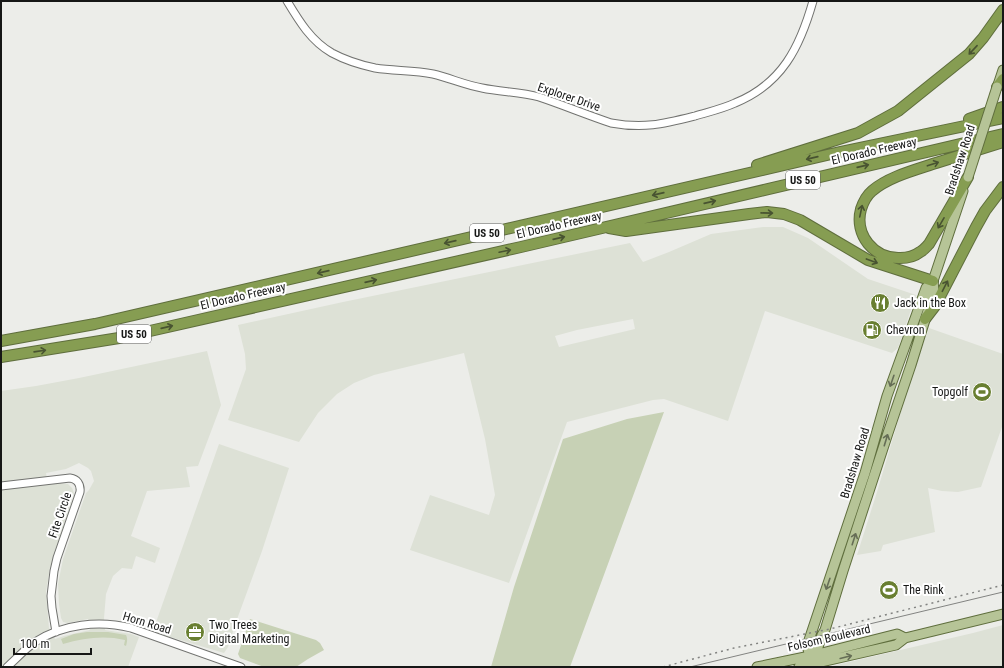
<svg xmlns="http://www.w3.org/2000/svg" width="1004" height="668" viewBox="0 0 1004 668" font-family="'Roboto Condensed',sans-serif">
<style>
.built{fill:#dde1d6;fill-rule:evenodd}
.green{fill:#c7d1b5}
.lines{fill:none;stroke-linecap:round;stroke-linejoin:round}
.minor-casing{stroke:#727370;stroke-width:9}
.major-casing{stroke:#5f6e3d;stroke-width:11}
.highway-casing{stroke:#5f6e3d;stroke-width:12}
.minor{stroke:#fff;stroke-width:7}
.major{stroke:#b6c497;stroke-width:9}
.highway{stroke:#869d52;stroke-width:10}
.tram{stroke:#828381;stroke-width:1}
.rail{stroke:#828381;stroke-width:1.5;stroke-dasharray:2 4;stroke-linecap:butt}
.major-bridge-casing{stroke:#5f6e3d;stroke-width:11;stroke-linecap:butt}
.major-bridge{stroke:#b6c497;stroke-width:9}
.oneway{stroke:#485331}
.oneway2{stroke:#666e56}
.labels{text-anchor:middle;stroke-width:4;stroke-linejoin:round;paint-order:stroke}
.shield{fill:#fff;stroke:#5c5d5c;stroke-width:1}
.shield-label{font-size:11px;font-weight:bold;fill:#161716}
.street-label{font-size:12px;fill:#161716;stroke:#fff}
.poi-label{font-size:12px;fill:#161716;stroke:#fff;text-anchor:start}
</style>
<rect width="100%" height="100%" fill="#ecede9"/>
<path class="built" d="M763,227H783L808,238L868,279L916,295L898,348L892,353L765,311L728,421L664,399L653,400L567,422L509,583L410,550L430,495L489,515L495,495L485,439L464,353L374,375L354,383L337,394L318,413L299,442L228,420L246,369L245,354L238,325L343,302L630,243L643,262L669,252L711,234ZM633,319L635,329L559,347L555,336L577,330Z
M929,328L1003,354V424L981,487L958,492L942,491L928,488L935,532L883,545L881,551L857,555L877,492L909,384Z
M207,351L221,405L198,466L186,467L190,487L147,491L131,536L160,548L155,563L136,556L132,569L122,568L113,576L106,594L104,618L105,630L131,634L139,637L128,667H1V391L36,386L79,378ZM79,463L88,468L91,471L94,481L89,490L86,493L63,559L58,584L59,604L61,618L63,622L67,623L88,619L90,630L64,636L55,639L49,628L46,592L50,568L74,493L72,488L68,484L60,483L48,485L46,473L66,469Z
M219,444L289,468L262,551L236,622L228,647L224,653L167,636L157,632L154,628Z
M1003,625V667H828L973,633Z"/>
<path class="green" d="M664,412L570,667H491L514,587L563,439L627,419Z
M250,619L316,640L320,643L324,650L308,659L296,667H264L240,658L238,654Z
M87,632H108L126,635C128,639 127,642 126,646L124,645L125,640C104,635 84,638 63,644L61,639L74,634Z"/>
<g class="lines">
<defs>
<path id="minor" d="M287,1C299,21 311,41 332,53C345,60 361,65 375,68C394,71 414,70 433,74C450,78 465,85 482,88C501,92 521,92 539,97C563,105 587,115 611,123C644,129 663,124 695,116C708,112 722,109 735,103C782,84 800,47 813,1
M1,486L70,478C77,479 81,484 80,492L57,558L54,571L51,596L52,608L56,632
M7,667C16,659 25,649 35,642C63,624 99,620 131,628L241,667"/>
<path id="major" d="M998,85L1003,70
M810,656L817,650L822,635L825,630L843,571L888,433L911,365L934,291L933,281L963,191
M810,656L807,646L865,473L887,396L926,288L933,281
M757,667L810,656L897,634L905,638
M799,667L896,645L905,638L1003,614"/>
<path id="highway" d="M997,87L1003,79
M969,119L1003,107
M757,165L858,133L898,111L969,54L983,38L1003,10
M968,177L929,244C926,247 924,250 920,252C915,256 907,258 900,258C874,259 854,235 861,209C863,203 866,196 872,191C888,177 915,170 936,163C958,156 981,149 1003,142
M609,228L626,231L749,214L767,212L784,214L800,220L868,260L933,281
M925,319L935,306L976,227L985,211L1003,187
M1,341L95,324L840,152L1003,118
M1,357L119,338L521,247L1003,134"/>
</defs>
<use href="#minor" class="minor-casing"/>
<use href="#major" class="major-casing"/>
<use href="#highway" class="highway-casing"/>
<use href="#minor" class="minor"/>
<use href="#major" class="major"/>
<use href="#highway" class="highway"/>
<path class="tram" d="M690,667L1003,592"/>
<path class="rail" d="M663,667L734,648L830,629L1003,585"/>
<defs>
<path id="major-bridge" d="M968,177L997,87"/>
</defs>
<use href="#major-bridge" class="major-bridge-casing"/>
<use href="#major-bridge" class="major-bridge"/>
</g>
<defs><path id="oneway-shaft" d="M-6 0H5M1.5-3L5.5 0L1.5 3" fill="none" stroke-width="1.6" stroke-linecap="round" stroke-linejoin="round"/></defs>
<g class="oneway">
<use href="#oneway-shaft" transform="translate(973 50) rotate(133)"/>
<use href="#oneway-shaft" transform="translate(812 158) rotate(167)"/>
<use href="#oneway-shaft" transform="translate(933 164) rotate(-18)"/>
<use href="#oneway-shaft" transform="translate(863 166) rotate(-13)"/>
<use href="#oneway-shaft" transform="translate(658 194) rotate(167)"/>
<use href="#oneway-shaft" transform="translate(710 202) rotate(-13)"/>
<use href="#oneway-shaft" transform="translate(861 211) rotate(-78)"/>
<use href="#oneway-shaft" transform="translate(767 213) rotate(1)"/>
<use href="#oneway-shaft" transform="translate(941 223) rotate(120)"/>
<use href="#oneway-shaft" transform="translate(559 238) rotate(-13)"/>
<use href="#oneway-shaft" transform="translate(450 242) rotate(167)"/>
<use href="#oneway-shaft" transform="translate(505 251) rotate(-12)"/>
<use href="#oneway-shaft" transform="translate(872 261) rotate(20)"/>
<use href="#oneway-shaft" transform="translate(323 272) rotate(167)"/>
<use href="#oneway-shaft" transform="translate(371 281) rotate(-13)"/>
<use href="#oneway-shaft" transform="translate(945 286) rotate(-63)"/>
<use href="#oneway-shaft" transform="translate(167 327) rotate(-13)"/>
<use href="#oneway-shaft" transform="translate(40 351) rotate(-8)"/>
</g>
<g class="oneway2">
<use href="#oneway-shaft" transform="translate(892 381) rotate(109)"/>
<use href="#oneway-shaft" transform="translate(886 440) rotate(-73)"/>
<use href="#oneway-shaft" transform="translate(854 539) rotate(-72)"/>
<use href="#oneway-shaft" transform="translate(828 584) rotate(109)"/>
<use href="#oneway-shaft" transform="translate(846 657) rotate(-14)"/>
</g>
<defs>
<symbol id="restaurant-disc" viewBox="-11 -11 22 22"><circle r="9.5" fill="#697f31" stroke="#fff"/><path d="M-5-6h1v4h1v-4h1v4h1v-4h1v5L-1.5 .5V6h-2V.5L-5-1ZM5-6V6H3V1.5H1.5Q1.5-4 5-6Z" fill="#fff"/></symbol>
<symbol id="fuel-disc" viewBox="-11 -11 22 22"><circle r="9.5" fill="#697f31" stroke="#fff"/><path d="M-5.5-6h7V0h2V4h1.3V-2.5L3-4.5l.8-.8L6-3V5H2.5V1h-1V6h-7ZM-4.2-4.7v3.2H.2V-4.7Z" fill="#fff"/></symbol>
<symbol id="stadium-disc" viewBox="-11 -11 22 22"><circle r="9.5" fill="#697f31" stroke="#fff"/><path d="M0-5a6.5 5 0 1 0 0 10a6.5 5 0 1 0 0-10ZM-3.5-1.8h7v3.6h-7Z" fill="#fff"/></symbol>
<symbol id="office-disc" viewBox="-11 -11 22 22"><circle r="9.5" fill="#697f31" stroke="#fff"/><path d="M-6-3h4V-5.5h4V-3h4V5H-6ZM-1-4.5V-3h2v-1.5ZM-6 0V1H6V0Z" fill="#fff"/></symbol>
</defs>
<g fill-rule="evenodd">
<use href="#restaurant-disc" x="869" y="292" width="22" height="22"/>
<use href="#fuel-disc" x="861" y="319" width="22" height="22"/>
<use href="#stadium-disc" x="971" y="381" width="22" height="22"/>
<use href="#stadium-disc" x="878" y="579" width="22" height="22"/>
<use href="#office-disc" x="184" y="621" width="22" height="22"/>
</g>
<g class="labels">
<g class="shield">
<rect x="786" y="171" width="34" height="18" rx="3"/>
<rect x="470" y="224" width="34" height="18" rx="3"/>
<rect x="117" y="325" width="34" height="18" rx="3"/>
</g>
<g class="shield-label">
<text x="803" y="184">US 50</text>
<text x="487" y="237">US 50</text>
<text x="134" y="338">US 50</text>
</g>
<g class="street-label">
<text transform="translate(569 97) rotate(19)" y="4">Explorer Drive</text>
<text transform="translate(874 151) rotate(-13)" y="4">El Dorado Freeway</text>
<text transform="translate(960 160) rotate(-72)" y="4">Bradshaw Road</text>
<text transform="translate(559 225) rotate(-13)" y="4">El Dorado Freeway</text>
<text transform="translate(243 296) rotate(-13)" y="4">El Dorado Freeway</text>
<text transform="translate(855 463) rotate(-73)" y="4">Bradshaw Road</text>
<text transform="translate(60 515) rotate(-71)" y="4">Fite Circle</text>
<text transform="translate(147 623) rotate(17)" y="4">Horn Road</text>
<text transform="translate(829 638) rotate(-13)" y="4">Folsom Boulevard</text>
</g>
<g class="poi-label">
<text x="894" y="307">Jack in the Box</text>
<text x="886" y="334">Chevron</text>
<text x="968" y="396" text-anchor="end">Topgolf</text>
<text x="903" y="594">The Rink</text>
<text x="209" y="629">Two Trees<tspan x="209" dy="14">Digital Marketing</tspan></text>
</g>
</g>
<rect width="1004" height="668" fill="none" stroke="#161716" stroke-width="4"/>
<path d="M14 648v6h77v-6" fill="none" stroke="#161716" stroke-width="2"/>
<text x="20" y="648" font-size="12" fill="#161716" stroke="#ffffff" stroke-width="3" paint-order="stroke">100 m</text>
</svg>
